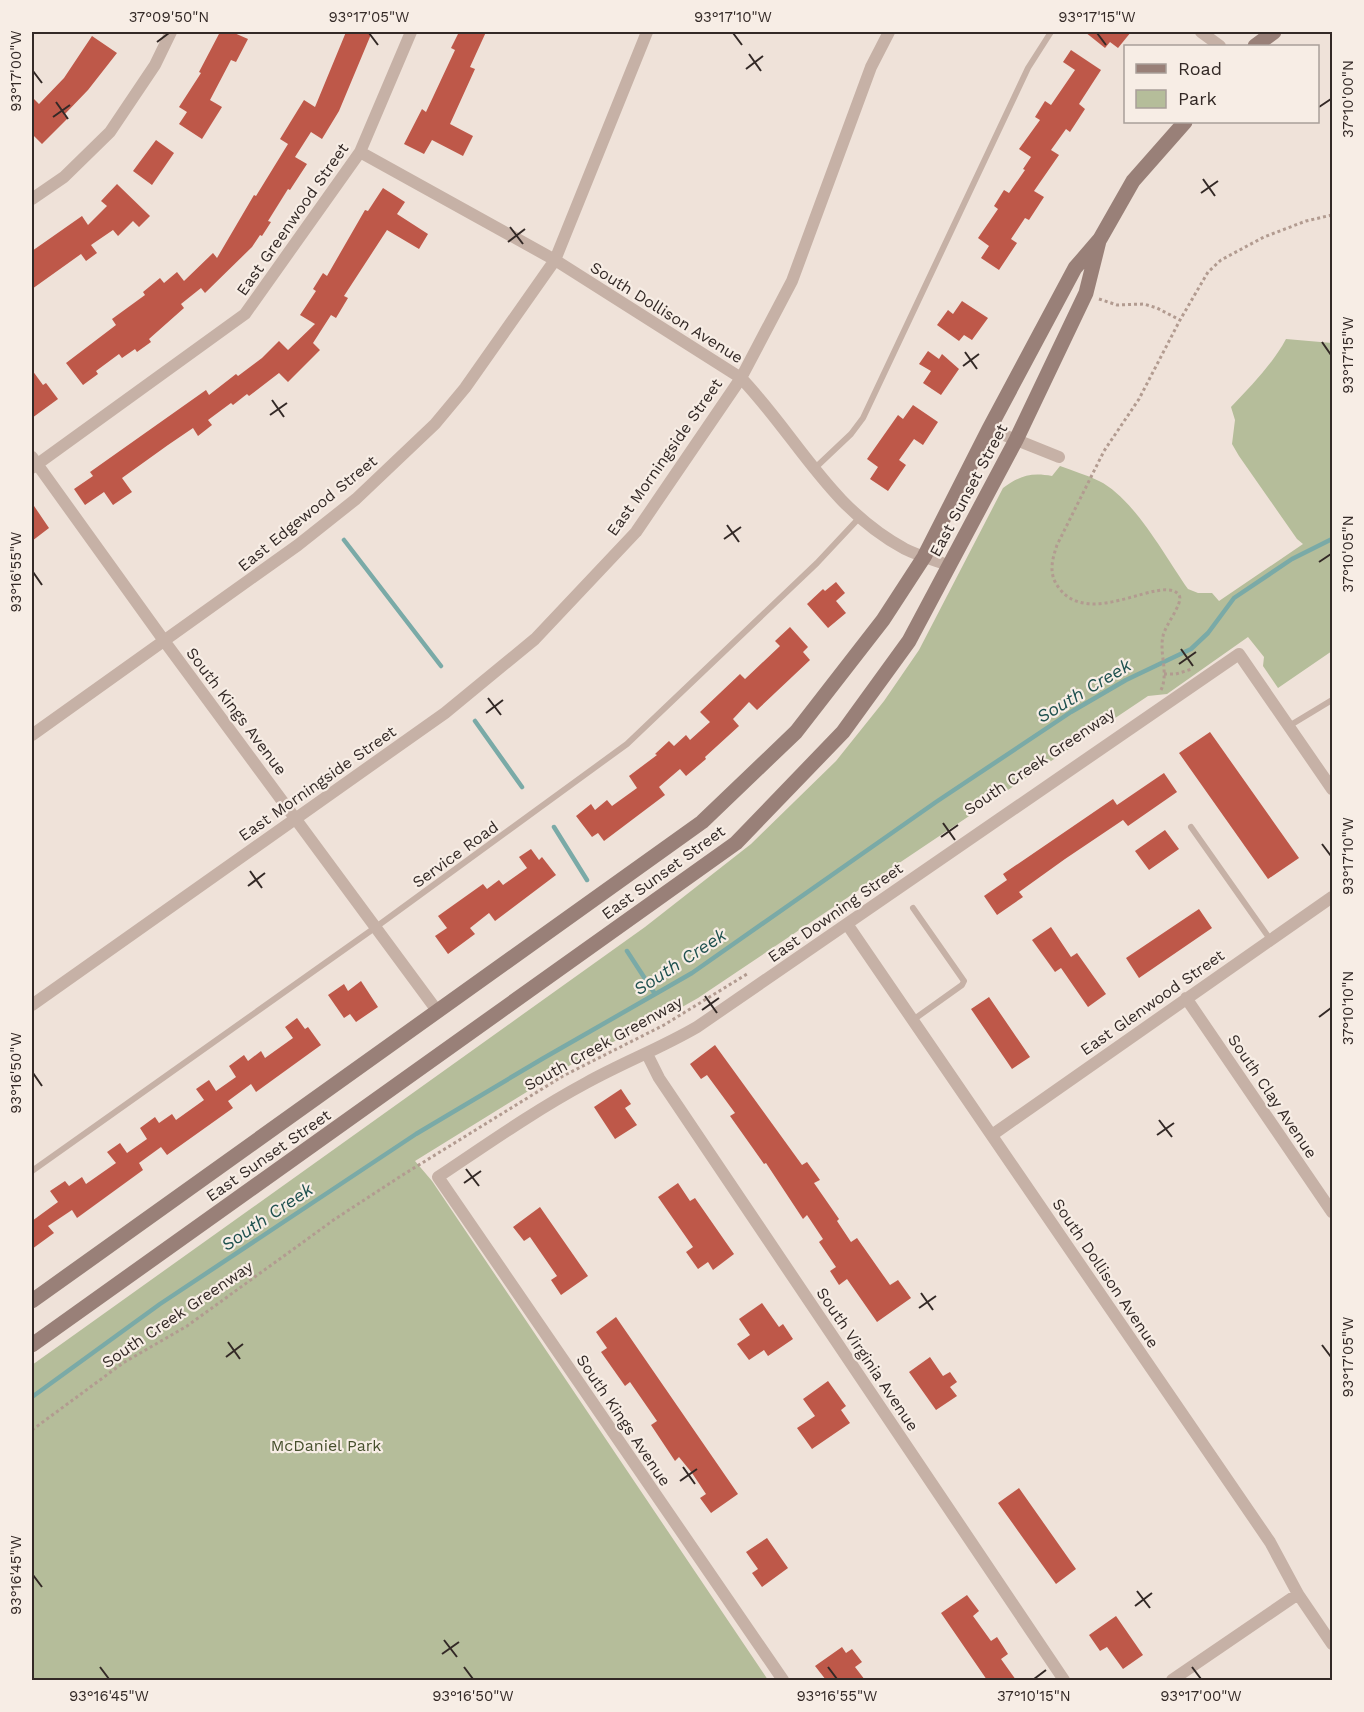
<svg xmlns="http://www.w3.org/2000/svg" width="1364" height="1712" viewBox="0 0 1364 1712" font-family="'Work Sans',sans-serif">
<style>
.green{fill:#b5bd9a}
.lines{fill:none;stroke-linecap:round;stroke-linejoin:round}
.stream{stroke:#7aaaa7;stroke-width:4.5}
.building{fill:#be5849}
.path{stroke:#b29b90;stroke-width:3;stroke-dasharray:3 3;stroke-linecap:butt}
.lane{stroke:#c6b1a6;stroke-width:6}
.street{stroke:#c6b1a6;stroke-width:12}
.secondary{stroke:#998078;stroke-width:15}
.ticks{fill:none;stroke:#332926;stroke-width:2}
.labels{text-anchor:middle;stroke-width:4.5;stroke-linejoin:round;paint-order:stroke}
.street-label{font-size:16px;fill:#332926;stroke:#f7ede5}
.park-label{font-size:16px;fill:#464f2c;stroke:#f7ede5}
.water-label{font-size:18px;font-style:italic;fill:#1f514f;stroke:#f7ede5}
.neatline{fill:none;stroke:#332926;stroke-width:2}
.ticks-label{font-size:15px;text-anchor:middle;fill:#332926}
</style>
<rect width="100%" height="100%" fill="#efe2d9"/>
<path class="green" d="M1286,339L1332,343V651L1278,688L1263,666L1264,657L1248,637L1167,694L1148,696L698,998L661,1019L590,1053L415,1161L432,1181L768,1680H32V1365L645,927L751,844L836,761L884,701L919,650L1003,488C1019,476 1031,472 1052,476L1060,466C1073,471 1087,475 1099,481C1134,498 1166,558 1188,589L1198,593H1212L1219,601L1303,544L1297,539L1239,456L1232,444L1235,420L1231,407C1251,386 1272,365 1286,339Z"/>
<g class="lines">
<path class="stream" d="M344,540L441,666
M475,721L522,787
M554,827L587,880
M627,951L655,994
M32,1397L160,1304L416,1134L542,1059L692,973L936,802L1071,712L1126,680L1191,649L1208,633L1234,598L1292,559L1332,539"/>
</g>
<path class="building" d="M220,32H232L248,39L236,62L231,60L210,100L222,107L202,139L179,124L187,112L179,107L201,73L199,72Z
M346,32H372L339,111L322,139L311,132L295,157L307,164L290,190L288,189L268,221L271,222L262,236L260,235L252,247L205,293L201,288L181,304L184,308L149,339L151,342L137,352L135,349L122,358L119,354L96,371L98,374L83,385L66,363L116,325L112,319L145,295L143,292L160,278L164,283L177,272L184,281L213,253L217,258L254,195L256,196L288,144L280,139L304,100L315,107Z
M459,32H486L470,67L475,69L450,124L473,136L463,156L432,140L424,154L404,144L422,109L426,112L455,50L451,48Z
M1085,32H1131L1118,48L1110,42L1105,48Z
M92,36L117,53L88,90L64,115L68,118L42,144L32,134V97L39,104L64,78Z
M1071,50L1101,70L1079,104L1085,109L1070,132L1066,129L1051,150L1059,155L1034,191L1044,197L1029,220L1025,218L1011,239L1017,243L999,270L981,258L989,246L978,238L998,209L994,206L1004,190L1009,193L1025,170L1023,169L1031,157L1019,149L1040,120L1035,117L1045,101L1051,105L1075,70L1063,62Z
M156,140L174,153L152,185L133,171Z
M117,184L150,216L139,227L133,221L118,236L113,230L91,245L97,253L86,261L81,254L32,289V251L82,216L88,225L107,206L101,201Z
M383,188L405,202L397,214L428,234L419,249L387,230L344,296L348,298L336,318L331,315L313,343L320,350L288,382L279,373L249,396L247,394L233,405L231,403L208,420L212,425L198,436L193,428L168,445L122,478L132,492L113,505L104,492L85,505L74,489L93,476L90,472L206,390L209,395L236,374L238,376L262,358L279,341L288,350L315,324L300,315L316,291L313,289L323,273L327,276L365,210L368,211Z
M962,301L988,318L972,340L964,335L959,341L937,325L948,310L953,314Z
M928,351L939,359L942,354L959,369L941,395L923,383L931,371L919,364Z
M32,370L43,385L46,383L58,399L32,418Z
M913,405L938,422L923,445L914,439L899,460L906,465L888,491L870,479L878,467L867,459L898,415L903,419Z
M32,503L49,528L32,541Z
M836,582L845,593L836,601L846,613L828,628L807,604L823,589L825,591Z
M790,627L808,647L803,652L810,660L757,710L749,702L733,719L739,726L705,757L706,759L686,776L680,769L659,787L665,795L604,841L598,833L592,837L576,816L591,804L595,810L607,800L612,806L637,788L629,776L657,755L655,754L669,741L674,746L686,735L690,740L710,722L700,712L740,674L745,679L780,646L775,641Z
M1210,732L1299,858L1268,879L1179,753Z
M1164,773L1177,792L1128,826L1123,820L1065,859L1019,892L1023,897L997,915L984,896L1007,880L1003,874L1113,799L1117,805Z
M1165,830L1179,849L1149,870L1135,851Z
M531,849L539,860L542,857L556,875L495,921L489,913L470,928L475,934L448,954L435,936L447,928L438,916L483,884L487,889L499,880L503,885L527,868L519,857Z
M1199,909L1212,928L1139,978L1126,958Z
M1051,927L1071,957L1077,953L1106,994L1088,1007L1061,968L1055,972L1032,940Z
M361,981L378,1007L356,1022L350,1014L344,1018L328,995L344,984L348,991Z
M989,997L1030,1057L1012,1069L971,1009Z
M297,1018L305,1029L308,1027L321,1045L256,1092L251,1084L228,1101L233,1108L167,1155L161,1147L139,1163L143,1170L77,1218L72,1210L48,1226L54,1233L32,1249V1221L58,1202L50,1191L65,1181L69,1186L82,1177L86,1184L116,1163L107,1152L120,1143L127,1153L147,1139L140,1128L155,1117L159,1123L172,1114L176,1120L204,1100L196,1089L209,1080L216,1091L236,1077L229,1066L244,1055L248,1061L261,1051L265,1058L293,1038L285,1027Z
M715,1045L802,1165L807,1162L820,1180L814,1183L839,1219L837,1221L851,1242L857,1238L890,1285L898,1280L911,1298L877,1322L847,1279L839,1285L830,1271L836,1267L819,1242L823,1239L807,1215L803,1219L766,1163L764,1164L752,1147L730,1116L735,1113L707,1075L701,1079L690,1064Z
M621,1089L631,1104L625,1108L637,1125L615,1139L594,1107Z
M678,1183L690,1201L695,1198L734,1254L713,1270L708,1262L698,1269L686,1252L693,1247L658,1197Z
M540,1207L588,1276L561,1295L551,1280L557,1276L530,1237L524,1241L513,1227Z
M762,1303L779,1327L783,1324L793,1339L768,1356L764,1350L749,1360L737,1344L750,1335L739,1319Z
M616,1317L738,1494L711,1513L700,1498L706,1494L692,1473L679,1457L675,1461L651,1425L657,1421L630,1382L625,1386L601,1352L607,1348L596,1332Z
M930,1357L943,1376L950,1372L957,1382L950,1387L957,1396L936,1410L909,1372Z
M828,1381L846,1406L841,1410L850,1423L812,1449L797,1428L815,1416L803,1399Z
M1019,1488L1076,1569L1056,1584L998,1503Z
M767,1538L788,1568L762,1587L752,1573L758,1569L746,1552Z
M967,1595L979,1611L973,1616L991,1641L997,1637L1008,1654L1001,1659L1016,1680H987L941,1613Z
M1116,1616L1143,1655L1123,1669L1107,1647L1100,1651L1089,1635Z
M842,1647L846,1653L852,1649L862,1662L855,1667L865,1680H826L815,1666Z"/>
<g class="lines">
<path class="path" d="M1099,299L1117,305L1144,304L1157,308L1180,320
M1164,674H1176L1192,669
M1161,690C1169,673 1159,654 1163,636C1165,625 1184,603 1179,595C1163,573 1090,630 1059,588C1048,574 1052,560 1057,545L1104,451L1139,399L1180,320L1208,272L1221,260L1264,237L1306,221L1332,215
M32,1430L123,1363L187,1326L335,1219L401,1176L563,1076L664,1025L747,974"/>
<path class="lane" d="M814,469L851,434L863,418L1028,68L1051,32
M1289,726L1332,700
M1191,827L1270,939
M913,1020L962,985L964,981L913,908
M32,1171L376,927L627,744L817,563L860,517"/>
<path class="street" d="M1201,32L1220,46
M360,152L555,260L741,378C798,438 829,508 905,549C919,556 934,560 948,565
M32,199L64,177L110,132L155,65L171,32
M989,429L1059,457
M32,457L165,642L438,1012
M32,468L245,314L360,152L411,32
M32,735L298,545L356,499L435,424L465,388L555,260L647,32
M847,924L1270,1542L1298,1594L1332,1644
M1186,998L1332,1212
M32,1005L445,713L535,639L636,532L741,378L792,281L871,67L889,32
M647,1054L659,1078L1064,1680
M992,1135L1332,897
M783,1680L438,1177C486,1145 534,1111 586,1083C622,1063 661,1048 697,1027L1239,654L1332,789
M1172,1680L1298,1594"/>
<path class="secondary" d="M1255,46L1274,32
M32,1301L702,822L796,732L883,620L924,557L989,429L1075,268L1100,239L1133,181L1185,122
M32,1345L736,843L843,732L909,641L1016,440L1086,293L1099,241"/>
</g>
<path class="ticks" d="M369,33L378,45M733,33L742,45M1097,33L1106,45M157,42L169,33M749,54L761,71M746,69L763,56M33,71L42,83M56,102L68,119M1319,107L1331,99M53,117L70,105M1203,179L1215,196M1201,193L1218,181M510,227L523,244M508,242L525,229M1322,342L1331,355M965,352L977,369M963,366L979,354M272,400L284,417M270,415L287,403M727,525L739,542M724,539L741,527M1319,562L1331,554M33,572L42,585M1181,649L1193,666M1179,664L1196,652M488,698L501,715M486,713L503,700M943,823L955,840M941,837L958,825M1322,844L1331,856M250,871L262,888M248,886L265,873M705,996L717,1013M702,1010L719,998M1319,1017L1331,1008M33,1073L42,1086M1159,1120L1172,1137M1157,1135L1174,1123M466,1169L479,1186M464,1183L481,1171M921,1293L933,1310M919,1308L936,1296M228,1342L240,1359M1322,1345L1331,1357M226,1357L243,1344M683,1467L695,1484M680,1481L697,1469M33,1575L42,1587M1137,1591L1150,1608M1135,1606L1152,1593M444,1640L457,1657M442,1654L459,1642M100,1667L109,1679M464,1667L473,1679M828,1667L837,1679M1192,1667L1201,1679M1034,1679L1046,1670"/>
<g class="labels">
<g class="street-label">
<text transform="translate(292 219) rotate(-55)" y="6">East Greenwood Street</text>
<text transform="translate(667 312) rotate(32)" y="6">South Dollison Avenue</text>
<text transform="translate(664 457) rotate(-55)" y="6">East Morningside Street</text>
<text transform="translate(968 490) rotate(-62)" y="6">East Sunset Street</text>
<text transform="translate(307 513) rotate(-39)" y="6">East Edgewood Street</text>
<text transform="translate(237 711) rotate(53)" y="6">South Kings Avenue</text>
<text transform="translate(1039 761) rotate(-34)" y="6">South Creek Greenway</text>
<text transform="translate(317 783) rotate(-35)" y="6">East Morningside Street</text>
<text transform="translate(455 854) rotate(-36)" y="6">Service Road</text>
<text transform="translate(663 872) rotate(-36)" y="6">East Sunset Street</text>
<text transform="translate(835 912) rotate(-35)" y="6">East Downing Street</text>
<text transform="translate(1152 1002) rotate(-35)" y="6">East Glenwood Street</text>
<text transform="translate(603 1043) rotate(-29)" y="6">South Creek Greenway</text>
<text transform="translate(1273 1096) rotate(56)" y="6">South Clay Avenue</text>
<text transform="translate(268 1155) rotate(-35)" y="6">East Sunset Street</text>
<text transform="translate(1106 1273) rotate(56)" y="6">South Dollison Avenue</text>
<text transform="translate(177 1314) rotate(-34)" y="6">South Creek Greenway</text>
<text transform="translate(868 1359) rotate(56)" y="6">South Virginia Avenue</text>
<text transform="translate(624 1420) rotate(56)" y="6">South Kings Avenue</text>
</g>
<g class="park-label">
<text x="326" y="1451">McDaniel Park</text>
</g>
<g class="water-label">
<text transform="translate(1084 691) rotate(-31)" y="6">South Creek</text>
<text transform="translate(680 962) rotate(-33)" y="6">South Creek</text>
<text transform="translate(267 1217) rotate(-34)" y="6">South Creek</text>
</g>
</g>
<rect width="1364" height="1712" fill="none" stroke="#f7ede5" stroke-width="66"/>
<rect x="1124" y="45" width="195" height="78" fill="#f7ede5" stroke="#a99f99" stroke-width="1.5"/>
<rect x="1136" y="64" width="30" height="9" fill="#998078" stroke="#a99f99" stroke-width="1.5"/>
<text x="1178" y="75" font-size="18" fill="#332926">Road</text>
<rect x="1136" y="90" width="30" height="18" fill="#b5bd9a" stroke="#a99f99" stroke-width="1.5"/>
<text x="1178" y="105" font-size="18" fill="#332926">Park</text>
<rect x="33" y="33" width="1298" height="1646" class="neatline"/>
<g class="ticks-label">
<text x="169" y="22">37°09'50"N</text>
<text x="369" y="22">93°17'05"W</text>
<text x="733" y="22">93°17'10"W</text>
<text x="1097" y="22">93°17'15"W</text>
<text transform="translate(16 71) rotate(-90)" y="5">93°17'00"W</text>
<text transform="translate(1348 99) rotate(-90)" y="5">37°10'00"N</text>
<text transform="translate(1348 355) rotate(-90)" y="5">93°17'15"W</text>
<text transform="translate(1348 554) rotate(-90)" y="5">37°10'05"N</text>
<text transform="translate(16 572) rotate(-90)" y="5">93°16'55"W</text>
<text transform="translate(1348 856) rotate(-90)" y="5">93°17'10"W</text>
<text transform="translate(1348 1008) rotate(-90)" y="5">37°10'10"N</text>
<text transform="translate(16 1073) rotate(-90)" y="5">93°16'50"W</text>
<text transform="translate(1348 1357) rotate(-90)" y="5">93°17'05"W</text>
<text transform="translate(16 1575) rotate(-90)" y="5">93°16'45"W</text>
<text x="109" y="1701">93°16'45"W</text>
<text x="473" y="1701">93°16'50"W</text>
<text x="837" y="1701">93°16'55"W</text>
<text x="1034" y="1701">37°10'15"N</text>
<text x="1201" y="1701">93°17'00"W</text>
</g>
</svg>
